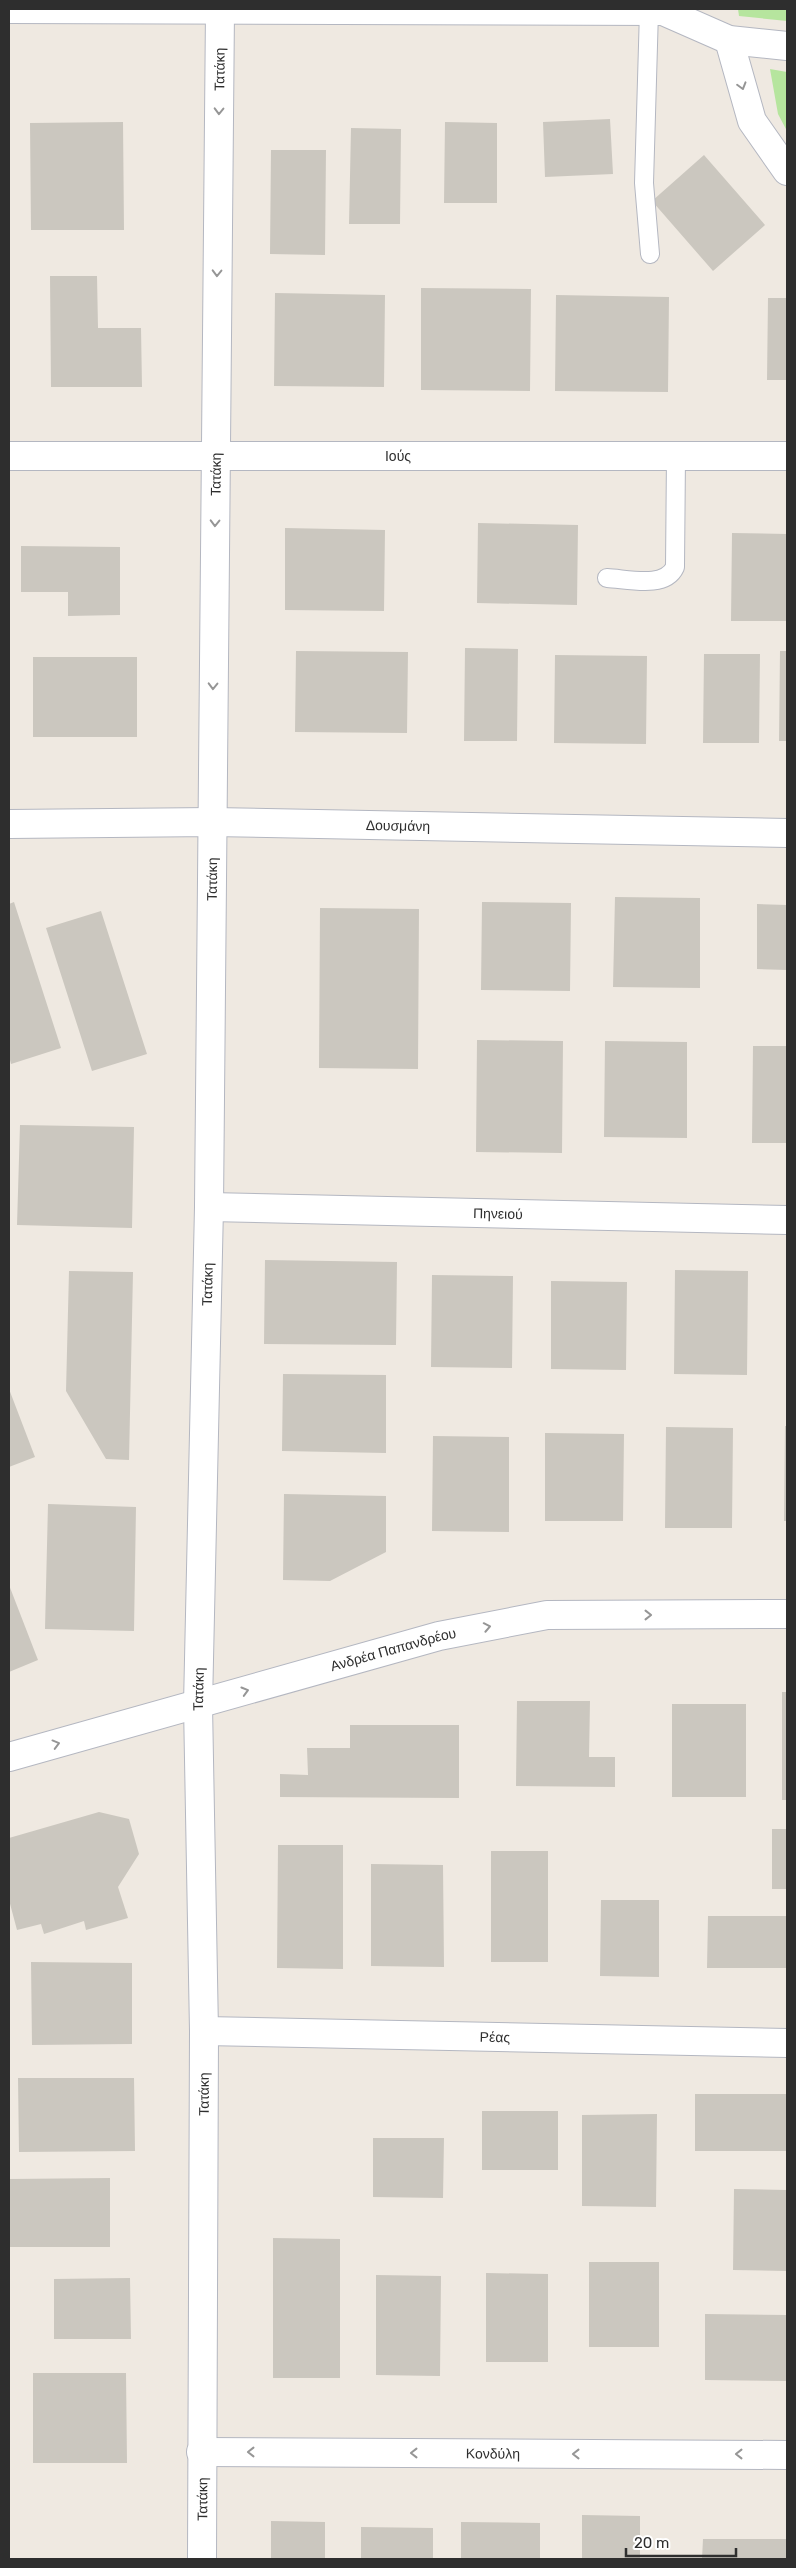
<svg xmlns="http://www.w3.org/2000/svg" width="796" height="2568" viewBox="0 0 796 2568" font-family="Rubik,sans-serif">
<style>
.green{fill:#b6e59e}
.building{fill:#cbc7bf}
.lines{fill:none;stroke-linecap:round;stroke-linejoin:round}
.service-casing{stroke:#b4b7c1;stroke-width:20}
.minor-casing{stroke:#b4b7c1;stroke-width:30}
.tertiary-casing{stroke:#b4b7c1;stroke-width:30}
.secondary-casing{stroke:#b4b7c1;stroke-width:30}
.service{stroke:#fff;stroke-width:18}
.minor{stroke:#fff;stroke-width:28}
.tertiary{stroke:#fff;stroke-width:28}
.secondary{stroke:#fff;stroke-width:28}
.oneway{stroke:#969696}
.labels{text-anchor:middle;stroke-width:4.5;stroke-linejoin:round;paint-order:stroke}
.street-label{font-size:14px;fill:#2e2e2e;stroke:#fff}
</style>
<rect width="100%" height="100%" fill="#efe9e1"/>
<path class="green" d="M738,9H787V21L739,16Z
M770,69L787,72V131L778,114Z"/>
<path class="building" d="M610,119L613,174L545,177L543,122Z
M123,122L124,230H31L30,123Z
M445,122L497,123V203H444Z
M351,128L401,129L400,224H349Z
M271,150H326L325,255L270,254Z
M704,155L765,225L713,271L652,201Z
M50,276H97L98,328H141L142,387H51Z
M421,288L531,289L530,391L421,390Z
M275,293L385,295L384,387L274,386Z
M556,295L669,297L668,392L555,391Z
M768,298H787V380H767Z
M478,523L578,525L577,605L477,603Z
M285,528L385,530L384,611L285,610Z
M732,533L787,534V621H731Z
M21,546L120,547V615L68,616V592H21Z
M465,648L518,649L517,741H464Z
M296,651L408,652L407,733L295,732Z
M780,651H787V741H779Z
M704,654H760L759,743H703Z
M555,655L647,656L646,744L554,743Z
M33,657H137V737H33Z
M615,897L700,898V988L613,987Z
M14,902L61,1048L11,1064L9,1056V904Z
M482,902L571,903L570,991L481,990Z
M757,904L787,905V970L757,969Z
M320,908L419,909L418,1069L319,1068Z
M101,911L147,1054L92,1071L46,928Z
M477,1040L563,1041L562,1153L476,1152Z
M605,1041L687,1042V1138L604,1137Z
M753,1046H787V1143H752Z
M20,1125L134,1127L132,1228L17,1225Z
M265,1260L397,1262L396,1345L264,1344Z
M675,1270L748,1271L747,1375L674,1374Z
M69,1271L133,1272L129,1460L106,1459L66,1391Z
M432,1275L513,1276L512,1368L431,1367Z
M551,1281L627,1282L626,1370L551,1369Z
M283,1374L386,1375V1453L282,1451Z
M9,1389L35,1457L9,1467Z
M785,1426H787V1521H784Z
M666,1427L733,1428L732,1528H665Z
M545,1433L624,1434L623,1521H545Z
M433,1436L509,1437V1532L432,1531Z
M284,1494L386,1496V1552L330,1581L283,1580Z
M48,1504L136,1507L134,1631L45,1629Z
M9,1585L38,1660L9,1672Z
M782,1692H787V1800H782Z
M517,1701H590L589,1757H615V1787L516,1786Z
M672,1704H746V1797H672Z
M350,1725H459V1798L280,1797V1774L308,1775L307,1748H350Z
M99,1812L129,1819L139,1854L118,1887L128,1918L86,1930L84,1921L44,1934L41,1924L17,1930L9,1900V1838Z
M772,1829H787V1889H772Z
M278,1845H343V1969L277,1968Z
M491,1851H548V1962H491Z
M371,1864L443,1865L444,1967L371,1966Z
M601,1900H659V1977L600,1976Z
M708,1916H787V1968H707Z
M31,1962L132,1963V2044L32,2045Z
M18,2078H134L135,2151L19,2152Z
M695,2094H787V2151H695Z
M482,2111H558V2170H482Z
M657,2114L656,2207L582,2206V2115Z
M373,2138H444L443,2198L373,2197Z
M110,2178V2247H9V2179Z
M734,2189L787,2190V2271L733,2270Z
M273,2238L340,2239V2378H273Z
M589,2262H659V2347H589Z
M486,2273L548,2274V2362H486Z
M376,2275L441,2276L440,2376L376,2375Z
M130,2278L131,2339H54V2279Z
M705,2314L787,2315V2381L705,2380Z
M33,2373H126L127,2463H33Z
M582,2515L640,2516V2559H582Z
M271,2521L325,2522V2559H271Z
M461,2522L540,2523V2559H461Z
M361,2527L433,2528V2559H361Z
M703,2539H787V2559H702Z"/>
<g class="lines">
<defs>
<path id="service" d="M649,11L644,183L650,254
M607,578C628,579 665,589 675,567L676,456"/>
<g id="minor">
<path d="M729,40L752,121L787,171"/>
<path id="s1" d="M9,456H787"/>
<path id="s2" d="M9,824L212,822L787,833"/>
<path id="s3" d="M209,1207L787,1220"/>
<path id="s4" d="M204,2031L787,2043"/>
<path id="s5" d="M201,2452L787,2455"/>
</g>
<g id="tertiary">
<path id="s6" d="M9,1757L439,1636L547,1615L787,1614"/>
<path id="s7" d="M202,2559L204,2031L198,1705L209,1207L220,10"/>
</g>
<path id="secondary" d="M9,9L663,11L669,9
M663,11L729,40L787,46"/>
</defs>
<use href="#service" class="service-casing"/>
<use href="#minor" class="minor-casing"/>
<use href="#tertiary" class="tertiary-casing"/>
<use href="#secondary" class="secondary-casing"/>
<use href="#service" class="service"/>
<use href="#minor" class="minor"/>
<use href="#tertiary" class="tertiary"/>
<use href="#secondary" class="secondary"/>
</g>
<defs><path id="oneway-chevron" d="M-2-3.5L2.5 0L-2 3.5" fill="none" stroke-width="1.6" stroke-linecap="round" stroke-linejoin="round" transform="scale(1.25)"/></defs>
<g class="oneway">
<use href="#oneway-chevron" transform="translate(742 86) rotate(74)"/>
<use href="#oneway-chevron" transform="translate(219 111) rotate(91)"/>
<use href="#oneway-chevron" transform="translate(217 273) rotate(91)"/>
<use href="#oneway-chevron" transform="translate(215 523) rotate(91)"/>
<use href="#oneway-chevron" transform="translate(213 686) rotate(91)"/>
<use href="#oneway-chevron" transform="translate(648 1615)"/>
<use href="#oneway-chevron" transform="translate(487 1627) rotate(-11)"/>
<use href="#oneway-chevron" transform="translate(245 1691) rotate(-16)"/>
<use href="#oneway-chevron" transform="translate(56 1744) rotate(-15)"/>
<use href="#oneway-chevron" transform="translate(251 2452) rotate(-180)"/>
<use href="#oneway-chevron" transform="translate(414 2453) rotate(-180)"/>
<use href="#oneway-chevron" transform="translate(576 2454) rotate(-180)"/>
<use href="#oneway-chevron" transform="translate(739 2454) rotate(-180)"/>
</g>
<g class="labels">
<g class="street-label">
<text dy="5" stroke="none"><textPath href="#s7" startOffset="2490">Τατάκη</textPath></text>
<text dy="5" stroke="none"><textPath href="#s1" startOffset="389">Ιούς</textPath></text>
<text dy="5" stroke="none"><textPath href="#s7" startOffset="2085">Τατάκη</textPath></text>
<text dy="5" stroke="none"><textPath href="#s2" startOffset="389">Δουσμάνη</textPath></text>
<text dy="5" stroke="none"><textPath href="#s7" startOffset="1680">Τατάκη</textPath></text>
<text dy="5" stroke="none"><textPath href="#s3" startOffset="289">Πηνειού</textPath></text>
<text dy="5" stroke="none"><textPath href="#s7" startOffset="1275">Τατάκη</textPath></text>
<text dy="5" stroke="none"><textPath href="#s6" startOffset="399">Ανδρέα Παπανδρέου</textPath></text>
<text dy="5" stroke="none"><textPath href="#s7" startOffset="870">Τατάκη</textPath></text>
<text dy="5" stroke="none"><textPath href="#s4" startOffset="291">Ρέας</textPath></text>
<text dy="5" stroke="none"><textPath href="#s7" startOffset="465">Τατάκη</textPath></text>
<text dy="5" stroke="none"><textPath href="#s5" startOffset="292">Κονδύλη</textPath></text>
<text dy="5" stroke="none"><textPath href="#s7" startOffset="60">Τατάκη</textPath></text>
</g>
</g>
<rect width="796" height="2568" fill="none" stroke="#2e2e2e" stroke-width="20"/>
<path d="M626 2548v8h110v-8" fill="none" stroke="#2e2e2e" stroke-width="2.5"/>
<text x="634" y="2548" font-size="15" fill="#2e2e2e" stroke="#ffffff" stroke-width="4" paint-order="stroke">20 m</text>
</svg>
